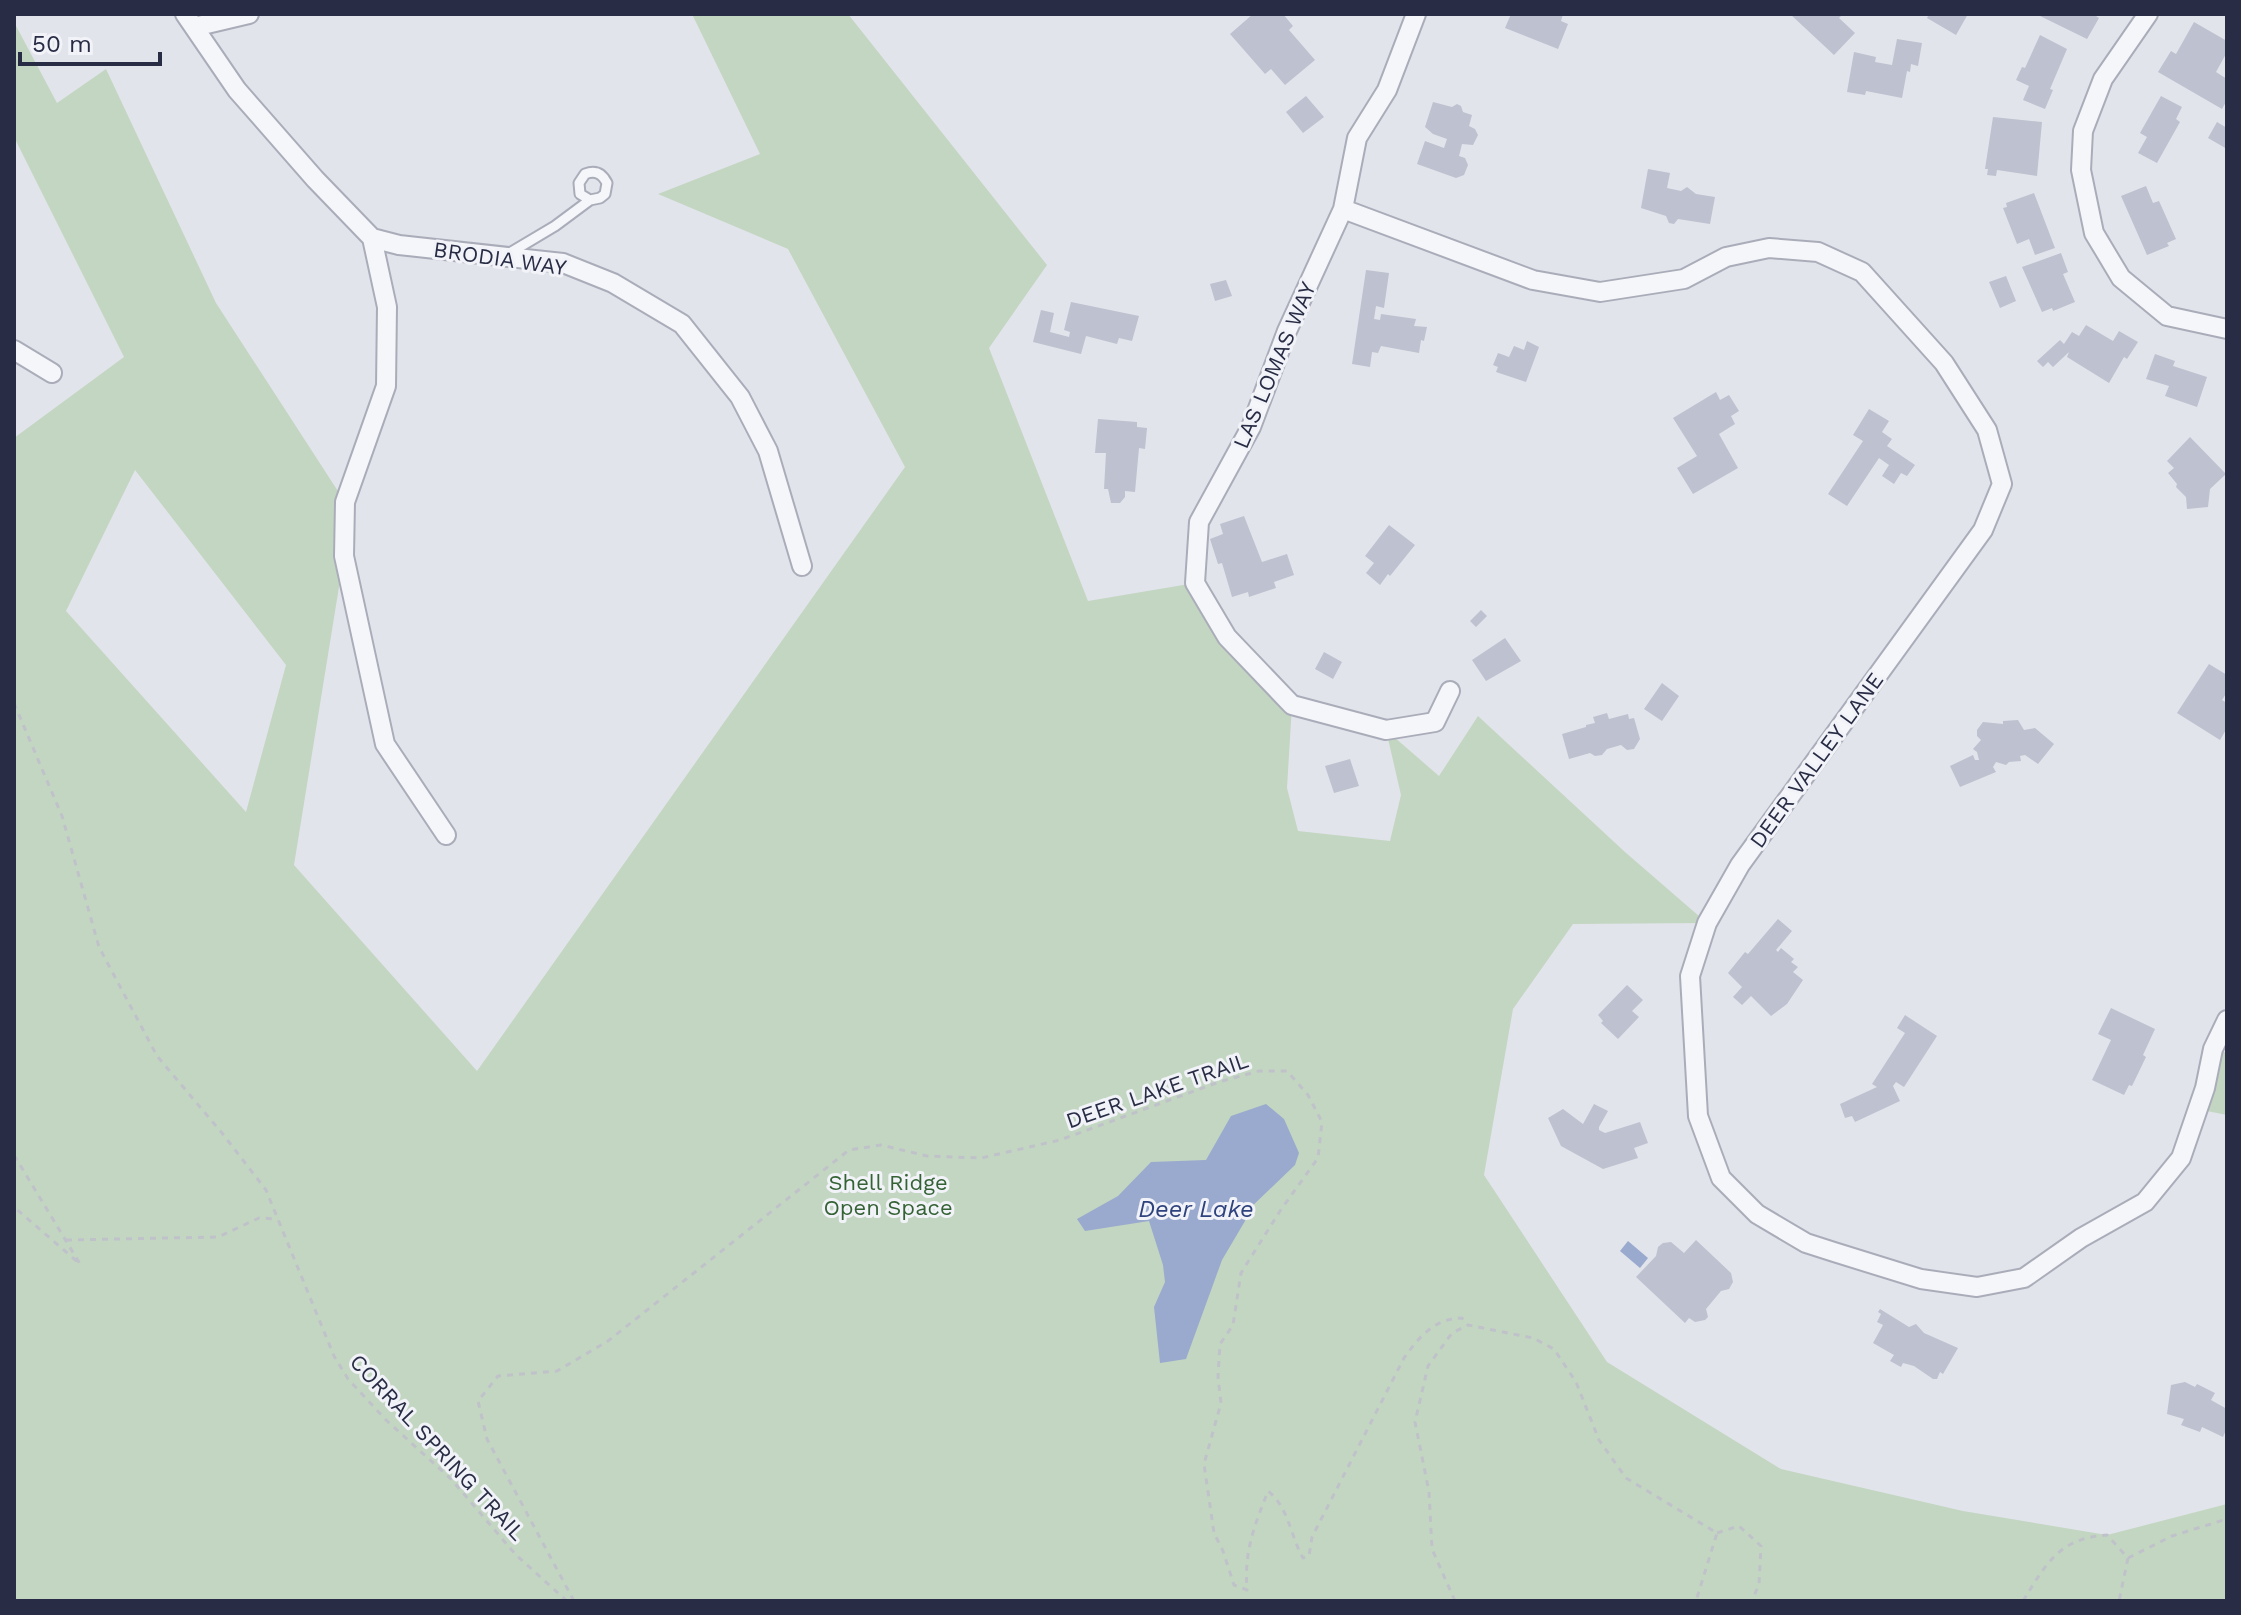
<svg xmlns="http://www.w3.org/2000/svg" width="2241" height="1615" viewBox="0 0 2241 1615" font-family="'Work Sans',sans-serif">
<style>
.green{fill:#c3d6c2;fill-rule:evenodd}
.water{fill:#9aa9ce}
.building{fill:#bec1cf}
.lines{fill:none;stroke-linecap:round;stroke-linejoin:round}
.service-casing{stroke:#aaadb9;stroke-width:13}
.minor-casing{stroke:#aaadb9;stroke-width:22}
.path{stroke:#c0c2ca;stroke-width:3;stroke-dasharray:6 6;stroke-linecap:butt}
.service{stroke:#f5f6f9;stroke-width:9}
.minor{stroke:#f5f6f9;stroke-width:18}
.labels{text-anchor:middle;stroke-width:6;stroke-linejoin:round;paint-order:stroke}
.street-label{font-size:22px;fill:#282d45;stroke:#f2f3f8}
.park-label{font-size:22px;fill:#346234;stroke:#f2f3f8}
.water-label{font-size:24px;font-style:italic;fill:#2e427d;stroke:#f2f3f8}
</style>
<rect width="100%" height="100%" fill="#e2e4eb"/>
<path class="green" d="M692,14H848L1047,265L989,348L1088,601L1195,583L1292,705L1287,788L1298,831L1390,841L1401,795L1386,730L1439,776L1478,716L1625,852L1707,923L1573,924L1513,1009L1484,1175L1607,1362L1781,1469L1963,1511L2107,1535L2227,1504V1601H14V438L124,357L14,137V22L57,103L106,69L216,303L345,502L344,556L294,865L477,1071L905,467L788,249L658,194L760,154ZM135,470L286,665L246,812L66,611Z
M2213,1049L2227,1053V1115L2197,1109Z"/>
<path class="water" d="M1266,1104L1284,1119L1299,1153L1295,1165L1246,1212L1245,1221L1222,1260L1186,1359L1160,1363L1154,1307L1165,1282L1163,1265L1149,1221L1085,1231L1077,1219L1118,1196L1151,1162L1206,1160L1231,1116Z
M1628,1241L1648,1258L1640,1268L1620,1251Z"/>
<path class="building" d="M1253,14H1283L1293,26L1289,30L1315,60L1285,85L1271,69L1265,74L1230,34Z
M1511,14H1563L1561,21L1568,24L1558,49L1505,28Z
M1790,14H1843L1839,18L1855,33L1834,55Z
M1929,14H1968L1956,35L1927,18Z
M2036,14H2093L2099,18L2087,39Z
M2194,22L2227,41V52L2216,72L2227,79V100L2222,109L2158,72L2171,51L2176,54Z
M2040,35L2067,49L2050,89L2053,90L2045,109L2023,100L2029,86L2016,80L2022,67L2025,68Z
M1897,39L1922,43L1918,66L1911,64L1910,72L1907,71L1902,98L1866,91L1865,95L1847,92L1854,52L1876,57L1875,62L1892,65Z
M1306,96L1324,117L1303,133L1286,112Z
M2161,96L2182,107L2176,119L2180,122L2157,163L2138,153L2147,137L2140,133Z
M1433,102L1452,107L1457,104L1461,106L1463,112L1472,115L1469,126L1475,129L1478,135L1473,145L1462,144L1459,156L1465,158L1468,165L1464,175L1456,178L1417,164L1425,141L1444,148L1447,139L1433,134L1425,127Z
M1993,117L2042,122L2037,176L1997,170L1996,176L1987,175L1988,169H1985Z
M2217,122L2227,128V149L2208,138Z
M1648,169L1670,173L1667,188L1681,191L1687,187L1696,194L1715,197L1710,224L1678,219L1674,224L1669,223L1666,216L1641,208Z
M2146,186L2153,203L2159,201L2176,239L2167,243L2169,246L2147,255L2121,196Z
M2034,193L2055,248L2035,255L2029,239L2017,244L2003,208L2007,207L2006,203Z
M2061,253L2068,272L2063,274L2075,302L2053,311L2052,308L2042,312L2022,267Z
M1366,270L1389,273L1384,308L1376,306L1374,319L1380,320L1381,314L1416,319L1414,326L1427,327L1424,341L1421,340L1419,353L1381,346L1378,353L1372,352L1370,367L1352,364Z
M2006,276L2016,301L2000,308L1989,282Z
M1226,280L1232,296L1215,301L1210,284Z
M1071,302L1139,316L1132,341L1119,338L1117,344L1086,336L1081,354L1033,342L1041,310L1054,313L1050,332L1069,337L1070,332L1064,330Z
M2086,325L2113,341L2119,331L2138,342L2127,359L2124,357L2109,383L2067,357L2069,352L2053,367L2048,362L2043,367L2037,361L2060,340L2064,344L2072,332L2079,336Z
M1527,341L1539,347L1526,382L1496,372L1498,367L1493,365L1498,353L1509,357L1514,346L1524,350Z
M2155,354L2175,361L2173,366L2207,377L2197,407L2165,396L2169,386L2146,379Z
M1716,392L1720,400L1729,395L1739,411L1731,416L1735,424L1719,434L1738,468L1693,494L1677,468L1697,456L1673,418Z
M1869,409L1889,421L1882,432L1892,439L1887,446L1915,465L1907,476L1901,473L1894,484L1882,476L1889,465L1879,458L1847,506L1828,494L1863,441L1853,435Z
M1098,419L1137,422V427L1147,428L1145,449L1139,448L1135,492L1125,491V497L1120,503H1111L1108,489H1104L1106,453H1095Z
M2190,437L2226,474L2210,489L2208,507L2187,509L2186,497L2176,487L2177,484L2168,473L2174,468L2167,461Z
M1244,516L1262,562L1287,554L1294,575L1274,582L1276,588L1249,597L1248,592L1232,597L1222,563L1218,564L1210,539L1223,534L1220,524Z
M1389,525L1415,545L1390,576L1388,574L1380,585L1366,573L1374,563L1365,556Z
M1481,610L1487,616L1476,627L1470,621Z
M1505,638L1521,661L1486,681L1472,660Z
M1324,652L1342,662L1333,679L1315,669Z
M2209,664L2227,675V692L2222,700L2227,703V728L2220,740L2177,713Z
M1662,683L1679,696L1662,721L1644,709Z
M1607,713L1609,719L1628,714L1629,719L1634,718L1640,739L1634,749L1627,750L1621,745L1607,749L1602,755L1595,756L1590,753L1569,759L1562,734L1586,727V725L1595,723L1593,717Z
M2018,720L2024,730L2035,728L2054,744L2038,764L2025,755L2020,756L2021,761L2009,762L2006,765L1996,762L1993,767L1996,772L1960,787L1950,766L1973,755L1975,760H1979L1977,752L1973,749L1981,740L1977,736V730L1983,722L2003,724V721Z
M1350,759L1359,786L1334,793L1325,766Z
M1778,919L1792,931L1776,950L1778,952L1781,948L1794,959L1791,962L1798,967L1793,972L1803,980L1787,1004L1771,1016L1751,996L1742,1005L1733,997L1742,987L1728,973L1745,952L1748,954Z
M1627,985L1643,1000L1632,1011L1639,1017L1618,1039L1601,1023L1603,1021L1598,1015Z
M2111,1008L2155,1029L2143,1055L2146,1057L2132,1086L2129,1085L2124,1095L2092,1080L2111,1040L2098,1034Z
M1905,1015L1937,1036L1904,1087L1896,1082L1893,1086L1900,1101L1855,1122L1852,1116L1845,1118L1840,1104L1877,1087L1872,1084L1905,1033L1897,1028Z
M1594,1104L1608,1111L1599,1127V1130L1605,1133L1640,1122L1648,1143L1634,1148L1638,1158L1603,1169L1561,1146L1548,1118L1563,1109L1583,1124Z
M1696,1240L1731,1273L1733,1282L1729,1289L1721,1291L1706,1309L1708,1317L1705,1320L1695,1322L1689,1318L1685,1323L1636,1277L1656,1256L1658,1247L1663,1243L1671,1242L1684,1253Z
M1880,1309L1909,1327L1916,1324L1924,1333L1958,1348L1943,1374L1940,1372L1937,1379H1933L1914,1366L1903,1363L1901,1367L1890,1361L1894,1355L1873,1343L1883,1325L1877,1322L1881,1314L1878,1312Z
M2185,1382L2195,1387L2197,1384L2215,1393L2211,1400L2227,1409V1428L2223,1437L2202,1427L2200,1432L2181,1425L2184,1419L2167,1414L2171,1385Z"/>
<g class="lines">
<defs>
<path id="service" d="M508,254L555,226L590,200L600,198L605,194L607,183C602,173 595,170 585,174L579,183L580,194L590,200"/>
<path id="minor" d="M185,14L237,90L315,179L372,238L399,245L563,263L613,283L682,324L740,397L768,451L802,566
M1416,14L1387,90L1357,138L1343,209L1287,331L1251,427L1199,522L1195,583L1227,637L1292,705L1386,730L1435,722L1450,691
M2148,14L2103,79L2083,131L2081,170L2094,233L2121,278L2167,316L2227,329
M194,27L249,14
M1343,209L1533,280L1600,292L1684,279L1726,257L1769,248L1818,252L1862,272L1944,363L1987,430L2002,484L1983,530L1740,865L1707,923L1690,976L1698,1116L1721,1178L1757,1214L1806,1243L1834,1252L1921,1279L1977,1287L2024,1278L2081,1238L2145,1202L2181,1158L2205,1088L2213,1049L2227,1020
M372,238L387,307L386,386L345,502L344,556L385,744L446,835
M14,350L52,373"/>
</defs>
<use href="#service" class="service-casing"/>
<use href="#minor" class="minor-casing"/>
<path class="path" d="M14,703L62,816L99,947L157,1056L222,1133L266,1190L334,1356L348,1379L386,1420L451,1479L516,1555L567,1601
M14,1155L80,1264L14,1207
M66,1240L218,1237L259,1218L278,1219
M1717,1533L1739,1526L1761,1546L1759,1584L1752,1601
M2128,1558L2172,1536L2227,1519
M574,1601L487,1439L478,1401L498,1376L557,1371L608,1341L849,1150L881,1145L927,1156L981,1158L1060,1140L1219,1082L1259,1071H1287L1308,1095L1322,1122L1318,1158L1280,1211L1241,1273L1233,1325L1220,1344L1218,1377L1221,1403L1204,1464L1214,1533L1223,1551L1234,1585L1247,1590C1244,1551 1254,1527 1268,1491C1289,1508 1290,1535 1303,1558L1309,1556L1312,1537L1404,1358C1419,1337 1435,1318 1462,1318L1468,1325
M1455,1601L1432,1549L1429,1492L1415,1422L1428,1366L1452,1333L1468,1325L1533,1338L1554,1349L1576,1382L1599,1440L1626,1478L1717,1533L1696,1601
M2023,1601C2046,1564 2059,1538 2107,1535L2128,1558L2119,1601"/>
<use href="#service" class="service"/>
<use href="#minor" class="minor"/>
</g>
<g class="labels">
<g class="street-label">
<text transform="translate(500 258) rotate(8)" y="8">BRODIA WAY</text>
<text transform="translate(1274 365) rotate(-67)" y="8">LAS LOMAS WAY</text>
<text transform="translate(1816 760) rotate(-54)" y="8">DEER VALLEY LANE</text>
<text transform="translate(1157 1090) rotate(-19)" y="8">DEER LAKE TRAIL</text>
<text transform="translate(438 1447) rotate(47)" y="8">CORRAL SPRING TRAIL</text>
</g>
<g class="park-label">
<text x="888" y="1190">Shell Ridge<tspan x="888" dy="25">Open Space</tspan></text>
</g>
<g class="water-label">
<text x="1196" y="1217">Deer Lake</text>
</g>
</g>
<rect width="2241" height="1615" fill="none" stroke="#282d45" stroke-width="32"/>
<path d="M20 52v12h140v-12" fill="none" stroke="#282d45" stroke-width="4"/>
<text x="32" y="52" font-size="24" fill="#282d45" stroke="#f2f3f8" stroke-width="6" paint-order="stroke">50 m</text>
</svg>
